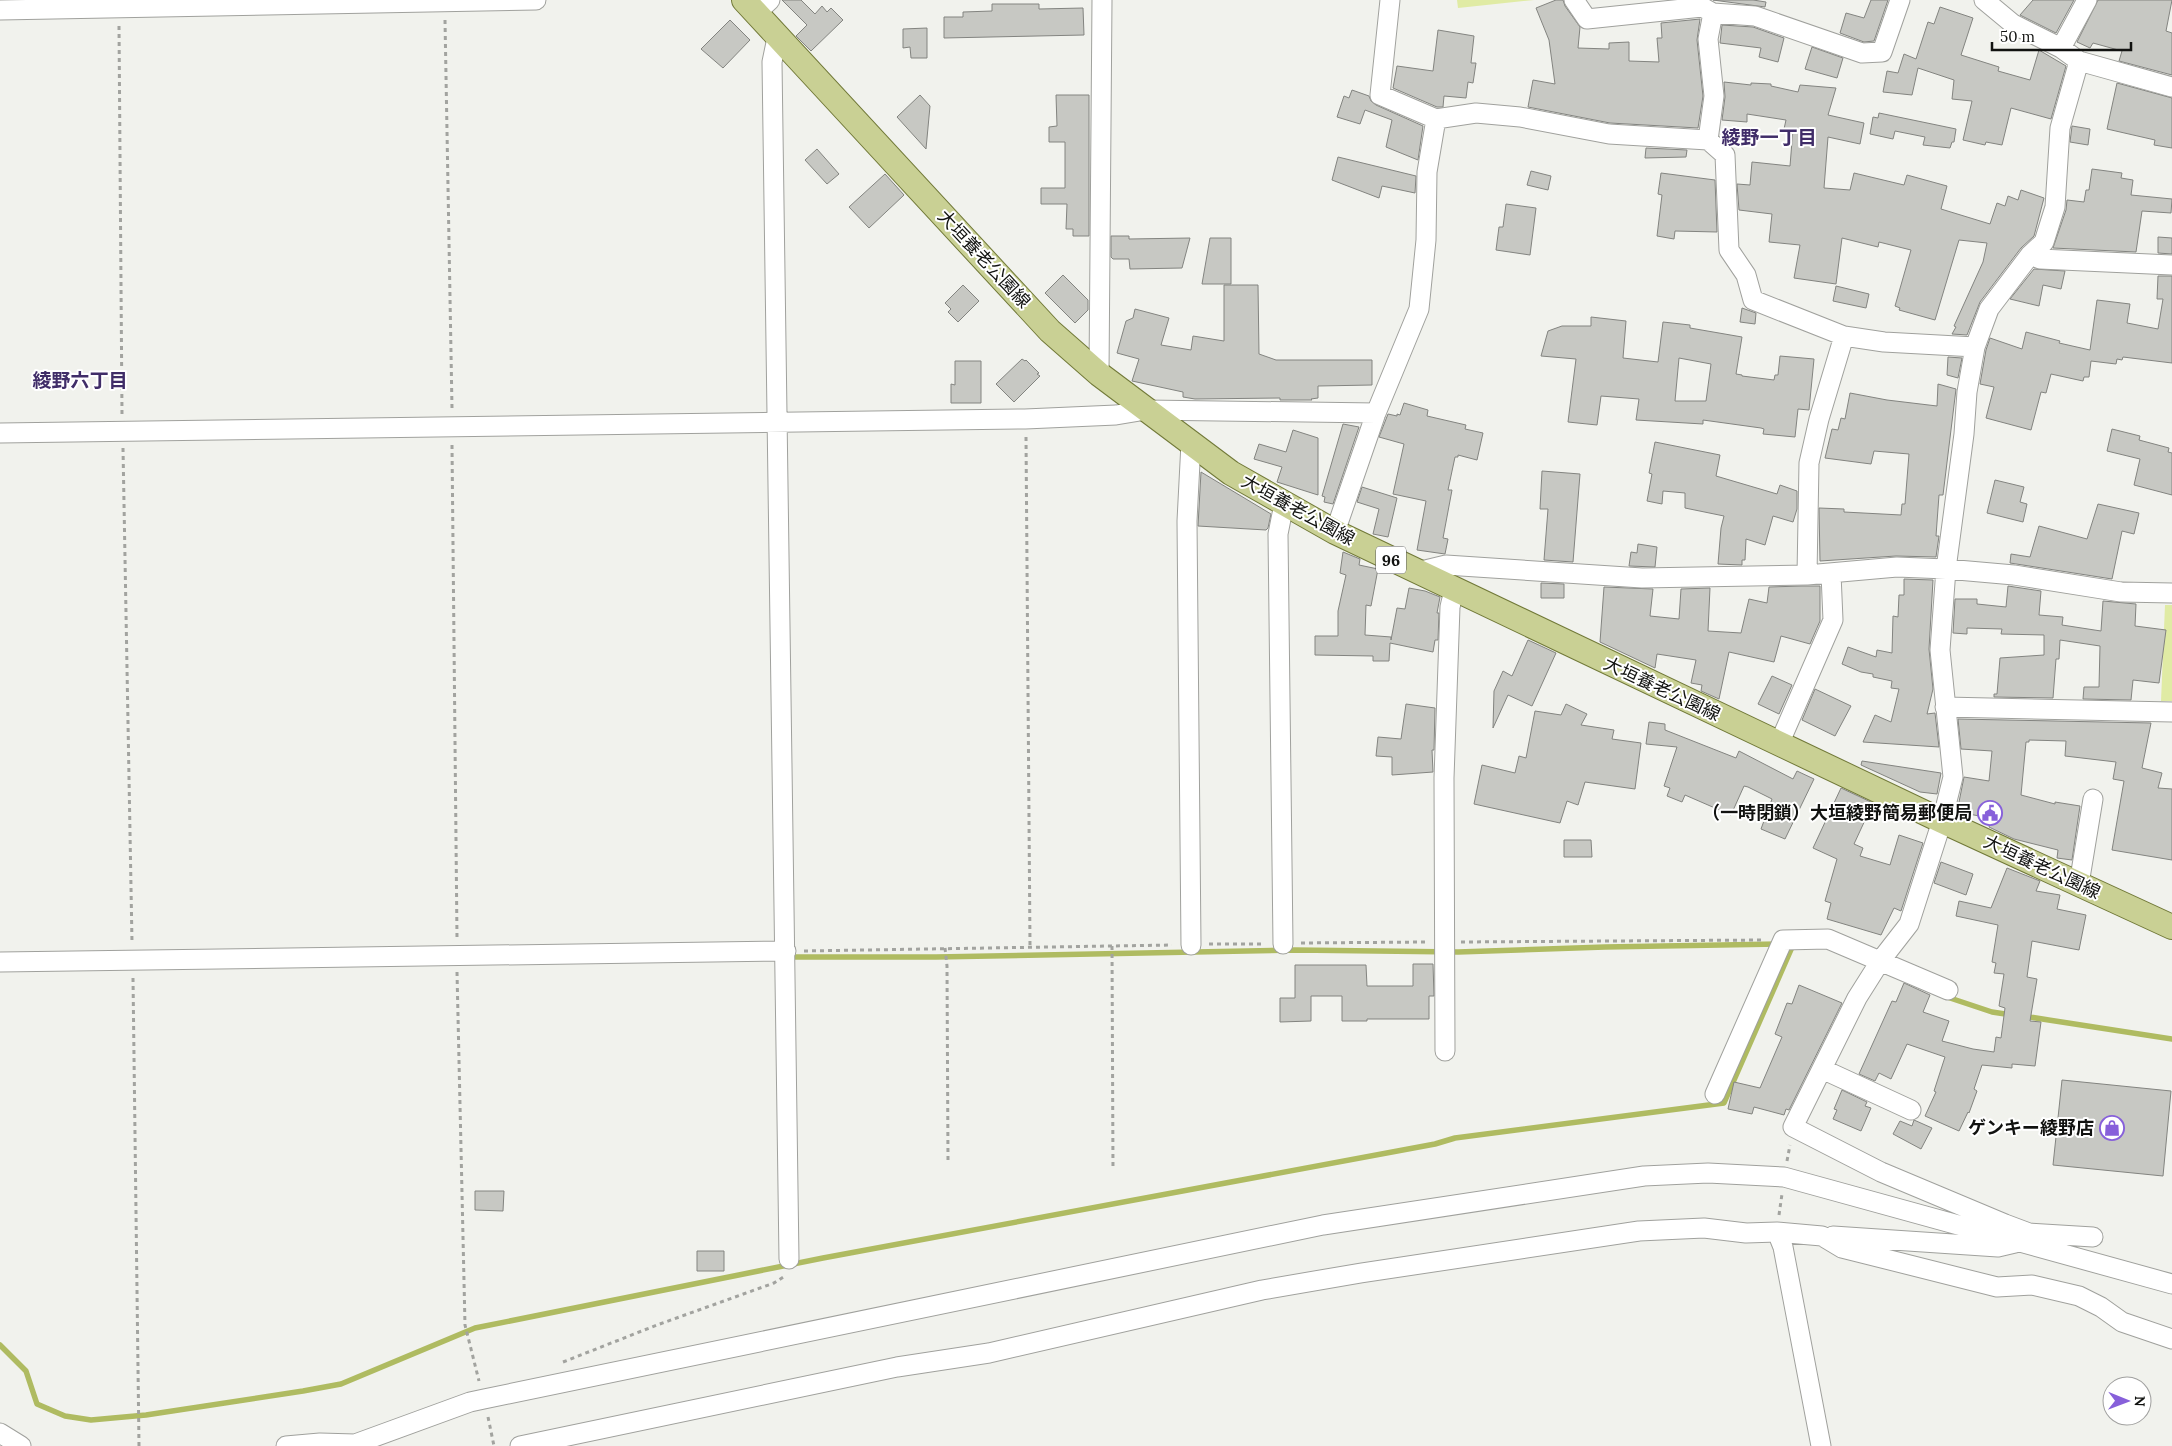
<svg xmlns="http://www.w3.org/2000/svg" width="2172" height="1446" viewBox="0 0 2172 1446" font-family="Lora,'Noto Sans JP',serif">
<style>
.green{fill:#e0eba4}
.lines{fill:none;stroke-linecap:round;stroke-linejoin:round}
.stream{stroke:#afbb61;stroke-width:5.5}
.building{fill:#c7c8c3;stroke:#838480;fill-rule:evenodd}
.minor-casing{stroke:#a0a19d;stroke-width:21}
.major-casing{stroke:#717938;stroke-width:26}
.path{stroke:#a2a39f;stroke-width:3;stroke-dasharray:4 4;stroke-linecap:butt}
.minor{stroke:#fff;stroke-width:19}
.major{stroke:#c9d094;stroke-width:24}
.labels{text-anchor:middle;stroke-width:4;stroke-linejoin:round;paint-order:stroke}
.shield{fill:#fff;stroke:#585958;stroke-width:1}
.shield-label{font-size:16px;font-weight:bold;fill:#111210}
.street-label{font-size:18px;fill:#111210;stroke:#fff}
.poi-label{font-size:18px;font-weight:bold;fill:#111210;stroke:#fff;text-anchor:end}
.neighbourhood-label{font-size:19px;font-weight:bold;fill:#402d68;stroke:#fff}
</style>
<rect width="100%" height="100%" fill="#f1f2ed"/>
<path class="green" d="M1457,0H1534L1458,8Z
M2165,605H2172V701H2161Z"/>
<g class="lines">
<path class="stream" d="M788,957H936L1295,950L1458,952L1605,947L1779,944
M1944,996L1992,1012L2012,1015
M2023,1016L2172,1039
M0,1345L26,1371L37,1404L65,1416L91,1420L146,1415L303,1391L341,1384L475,1328L823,1258L1435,1144L1455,1138L1724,1103L1793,945H1795"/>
</g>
<path class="building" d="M782,0H801L815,14L822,6L827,12L831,8L843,20L811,51L796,36L807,25Z
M1556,0H1563L1565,6L1580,27L1578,48L1609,49V43L1629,42V61L1659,62L1657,38H1662L1661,23L1700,19L1697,40L1703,96L1698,128L1610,123L1528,107L1533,80L1555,84L1549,40L1536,8Z
M1713,0H1753L1766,2L1765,7Z
M1871,0H1888L1874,41L1864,42L1840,33L1846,13L1864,18Z
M2033,0H2074L2056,33L2020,15Z
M2098,0H2172L2166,31L2172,33V75L2119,61L2122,51L2093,43L2090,48L2077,42Z
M992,4H1039V9L1083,8L1084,35L944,38V17H963V12L992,11Z
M1940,7L1973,18L1961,55L1999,67L1998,71L2030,80L2039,50L2066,66L2051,119L2011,108L2002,145L1986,142L1985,145L1963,140L1972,101L1952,99L1954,80L1918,68L1912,95L1883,92L1887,71L1898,73L1904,54L1916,59L1928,22L1934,24Z
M730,20L750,40L723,68L701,49Z
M1722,25L1753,27L1784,38L1778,62L1759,57L1761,48L1720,43Z
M927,28V58H911L910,47L903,48V29Z
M1438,30L1474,36L1471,63H1476L1473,83L1468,82L1466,98L1444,96L1443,107H1437L1393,88L1397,66L1433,71Z
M1812,47L1843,58L1837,78L1805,69Z
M1724,82L1751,85V83L1771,84V86L1798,92L1800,85L1836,88L1828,115L1864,123L1860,144L1828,137L1824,188L1850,190L1854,173L1904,185L1907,175L1947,186L1941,209L1990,224L1997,203L2005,206L2008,196L2018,200L2021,190L2044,198L2034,236L2021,248L1980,302L1967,335L1952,334L1956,327L1954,326L1983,262L1987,243L1959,240L1935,320L1899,310L1900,308L1895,306L1911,250L1879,242L1878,247L1842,238L1836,284L1794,278L1800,245L1769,242L1772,214L1739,210L1737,184L1750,185L1752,162L1790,166L1793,129H1784L1786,120L1747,114V122L1722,120L1725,97Z
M2117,83L2172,98V148L2154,145L2155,140L2107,129Z
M1352,90L1369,96L1371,101L1376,105L1423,126L1418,160L1386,147L1392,120L1365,110L1360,124L1337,117L1344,96L1349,98Z
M920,95L930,106L926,149L897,117Z
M1056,95H1089V236H1073V229H1066L1067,204H1041V188H1065V142H1049V127L1057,126Z
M1879,113L1956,129L1954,142H1952L1950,148L1923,145L1925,137L1895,131L1893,139L1870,134L1873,117L1878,118Z
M2072,126L2090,129L2088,145L2070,142Z
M1646,148L1687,150L1686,157L1645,158Z
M817,149L839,174L827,184L805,160Z
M1338,157L1416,176L1415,193L1382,186L1379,198L1332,180Z
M2092,169L2122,173L2121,178L2133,180L2131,195L2172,199L2171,213L2142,211L2136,252L2053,248L2066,210L2067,200L2084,202L2086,190H2089Z
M1531,171L1551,176L1548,190L1527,185Z
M1661,173L1715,180L1717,232L1675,231L1674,239L1657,236L1662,195L1658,194Z
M885,174L904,195L869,228L849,207Z
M1506,204L1536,208L1530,255L1496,250L1499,227H1503Z
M1111,236H1129V239L1190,238L1182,268L1130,269L1129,259H1113L1111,257Z
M2158,237L2172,238V254L2158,253Z
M1210,238H1231V284H1202Z
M2034,269L2065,271L2061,289L2043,285L2039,306L2010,299Z
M1063,275L1088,300V310L1075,323L1045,293Z
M2158,276H2172V363L2123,357L2122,360L2117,359L2116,364L2091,361L2089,377H2084L2083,381L2051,374L2046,393L2041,392L2031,430L1986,418L1994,387L1980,384L1986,350L1990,338L2022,349L2026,332L2060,341L2059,343L2090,350L2097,300L2130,304L2127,323L2158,329L2163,299H2157Z
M963,285L979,301L958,322L948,312L951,309L945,303Z
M1224,285H1258L1259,354L1276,360H1372V385L1318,386V398L1311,399L1312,400H1280V398L1195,399L1183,397V392L1132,381L1139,359L1117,353L1126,321L1133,318L1135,309L1169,318L1161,345L1191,350L1193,336L1224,341Z
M1836,286L1869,294L1866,308L1833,301Z
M1742,308L1756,313L1755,324L1740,322Z
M1591,317L1626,321L1623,358L1658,362L1663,322L1690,325V328L1742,337L1736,374L1742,375V376L1774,380L1775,375H1778L1780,356L1814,359L1809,410L1798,409L1795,437L1763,434L1764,429L1761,428L1703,420V424L1636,420L1639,399L1601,396L1597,425L1568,422L1576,359L1541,356L1548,331L1562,326H1591ZM1679,358L1711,364L1706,401H1675Z
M1948,357L1962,358L1958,378L1947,375Z
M1022,359L1025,361L1026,360L1039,373L1037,374L1040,376L1014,402L996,384Z
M955,361H981V403H951V384L955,385Z
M1938,384L1956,389L1943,495H1939L1936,536H1939L1936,557L1896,556L1820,561L1819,508L1844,509V512L1901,515L1902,504H1905L1909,454L1874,451L1871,464L1825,458L1832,429L1838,430L1841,418L1845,419L1850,393L1887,400L1937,406Z
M1404,403L1428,410L1427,416L1466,425L1465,429L1483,433L1477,460L1458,455V457H1455L1448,490H1452L1443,538L1448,539L1445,554L1417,550L1426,501L1393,494L1404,444L1379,437L1388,414L1397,416V414L1400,415Z
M1343,424L1359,427L1333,504L1324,502L1325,497L1322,496Z
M2112,429L2140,436L2139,440L2169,448L2168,452L2172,453V495L2134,485L2140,459L2107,451Z
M1293,430L1318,438V495L1277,482L1282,467L1254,459L1259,444L1286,452Z
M1655,442L1720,455L1716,476L1777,494L1780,485L1797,491V509L1793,522L1773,516L1765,545L1746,539L1745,560H1742V565L1718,564L1721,528L1724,516L1685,508V493L1663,491L1662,504L1647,501L1652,474L1649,473Z
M1542,471L1580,474L1573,562L1544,560L1548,509H1540Z
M1201,472L1271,514L1268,528L1266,530L1198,526Z
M1995,480L2024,487L2020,502L2027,504L2023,522L1987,513Z
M1362,487L1397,498L1388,537L1373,534L1379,509L1357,502Z
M2098,504L2139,513L2134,534L2122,531L2112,579L2010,563L2011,554L2030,557L2039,526L2087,539Z
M1638,544L1657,547L1655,567L1629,566L1631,552L1637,553Z
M1343,552L1360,559L1359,565L1378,569L1371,606L1366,605L1365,635L1391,637V640L1397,608L1405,609L1409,588L1425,591L1440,597L1437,613H1439L1438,640H1435L1433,652L1390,643L1389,661H1373V656L1315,655V636H1338V611L1346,575L1340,573Z
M1904,579L1933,580L1929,649L1933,689L1927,714L1935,713L1939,747L1863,742L1875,715L1891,722L1899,689L1891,688L1892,681L1873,677V674L1861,672L1842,664L1848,647L1876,657L1877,650L1892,653L1893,616L1898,617L1899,595H1904Z
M1541,583L1564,584V598H1541Z
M1802,586H1820V621L1810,644L1781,636L1774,662L1729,652L1719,699L1701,691L1702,685L1691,683L1696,660L1657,654L1655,668L1600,642L1604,587L1653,589L1650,616L1679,619L1681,589L1710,588L1708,631L1741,633L1749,599L1767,603L1769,587Z
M2008,586L2041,591L2039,615L2063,617L2062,625L2101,631L2103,601L2136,604L2135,626L2166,630L2159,683L2133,680L2131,700L2083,699L2084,687H2099L2100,646L2060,640L2059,659H2056L2053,698L1994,697V694H1997L2000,658L2044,655V635L2001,634L2002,629L1967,628V634L1953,633L1955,599H1977V604L2006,607Z
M1528,640L1556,653L1532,706L1508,695L1493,728L1494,691L1503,671L1512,676Z
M1772,676L1792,685L1779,714L1758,704Z
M1815,689L1851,706L1835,736L1802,720Z
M1406,704L1435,708L1434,750H1432L1433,772L1392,775V757L1376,756L1378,737L1401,739Z
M1566,704L1587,714L1581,725L1614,730L1612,739L1641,743L1635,789L1585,782L1578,805L1567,801L1560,823L1474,804L1482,765L1515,773L1519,756L1526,758L1535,711L1561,715Z
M1958,719L2151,723L2142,768L2162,773L2158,788L2172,789V860L2112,850L2124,781L2113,779L2116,762L2065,756L2066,741L2029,740V742H2026L2021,795L2055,804V802L2080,806L2072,860L2057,858L2058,850L2014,839L1989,827L1991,818L1957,812L1964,777L1989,781L1992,751L1961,749Z
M1649,722L1665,724V730L1736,758L1739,751L1793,779L1797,771L1814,779L1785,839L1761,829L1772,799L1748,787L1744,786L1731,815L1685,795L1682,802L1667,796L1670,788L1664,786L1677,747L1646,744Z
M1862,761L1941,773L1937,794L1920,792L1861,765Z
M1841,788L1873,803L1854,844L1863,848L1860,856L1890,865L1899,835L1923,843L1901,911L1894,908L1881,935L1827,919L1831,903L1825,901L1837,859L1813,848Z
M1564,840H1591L1592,857H1564Z
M1941,862L1973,874L1966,895L1934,883Z
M2007,868L2040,881L2036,891L2060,895L2057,909L2086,915L2079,950L2032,941L2027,977L2037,979L2030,1021L2041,1022L2035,1066L2012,1064V1068L1982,1065L1974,1089L1977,1091L1969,1113L1968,1112L1959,1131L1925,1116L1936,1092L1934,1091L1945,1057L1907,1044L1891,1079L1879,1073L1875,1081L1859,1074L1892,1001L1896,1002L1904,983L1930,995L1923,1012L1949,1021L1942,1041L1973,1049L1994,1052L1996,1037L2001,1038L2005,1008L1999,1006L2004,974L1994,973L1996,963L1992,962L1998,925L1956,916L1959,901L1991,908Z
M1413,964H1433L1434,996H1429V1019H1367V1021H1342V996H1311V1021L1280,1022V998H1295V965H1366L1367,986H1413Z
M1799,985L1842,1003L1789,1110L1786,1109L1784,1115L1754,1107L1752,1114L1728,1109L1734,1082L1760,1088L1782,1037L1775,1034L1787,1003L1792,1004Z
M2062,1080L2171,1091L2163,1176L2053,1165Z
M1842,1090L1867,1102L1865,1106L1871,1108L1861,1131L1833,1119L1837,1110L1834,1109Z
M1914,1120L1932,1128L1921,1149L1893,1134L1900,1121L1912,1126Z
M475,1191H504L503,1211L475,1210Z
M697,1251H724V1271H697Z"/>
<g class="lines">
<defs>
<path id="minor" d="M1390,0L1380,95L1436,119L1476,113L1520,117L1609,134L1708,140L1725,155L1729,250L1746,275L1753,300L1844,336L1884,342L1975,347
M1574,0L1587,19L1702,7L1713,13L1755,16L1862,53L1882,52L1900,0
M1984,0L2013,24L2061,48L2079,61L2172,87
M0,10L536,0
M755,14L770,0
M777,38L772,62L789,1259
M2061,48L2087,0
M2079,61L2060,128L2055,207L2044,242L2030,255L1989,309L1975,347L1967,392L1964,434L1946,569L1940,650L1953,777L1942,821L1909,924L1881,960L1857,998L1793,1127L1881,1172L2005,1224L2029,1233L2093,1237
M1708,140L1714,96L1708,39L1713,13
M2030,255L2040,259L2172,265
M1099,374L1102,0
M0,433L1025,419L1116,415L1146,410L1376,413
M1191,443L1187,521L1191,945
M1335,532L1376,413L1419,309L1426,240L1427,172L1436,119
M1417,572L1446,565L1642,578L1807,575L1897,567L1946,569L2014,575L2121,592L2172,593
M1807,575L1809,463L1819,419L1844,336
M1945,707L2172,712
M1779,744L1833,620L1831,574
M2079,884L2093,799
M1283,944L1278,534L1284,504
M0,962L786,951
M1445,1051L1444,778L1450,607L1454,590
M1822,1069L1911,1110
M1715,1094L1783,940L1828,939L1948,990
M1777,1232L1783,1247L1821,1446
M1833,1236L1998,1247L2015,1243
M0,1433L21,1446
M286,1446L320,1443L355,1444L470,1402L484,1399L1323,1225L1644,1176L1708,1173L1784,1177L2172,1284
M520,1446L897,1367L989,1353L1262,1290L1361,1273L1639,1231L1704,1228L1746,1233L1777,1232L1822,1236L1842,1248L1997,1287L2032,1285L2079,1296L2101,1307L2122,1322L2172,1339"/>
<path id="major" d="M744,0L1050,331L1099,374L1231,473L1335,532L1942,821L2172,927"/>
</defs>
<use href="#minor" class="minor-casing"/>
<use href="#major" class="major-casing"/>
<path class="path" d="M445,20L452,408
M119,26L122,414
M1026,437L1030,946
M452,445L457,938
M123,448L132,942
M1461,942L1765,940
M1301,943L1427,942
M1209,944H1265
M1112,946L1113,1170
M945,948L947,966L948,1161
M804,951L1172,945
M457,972L465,1325L479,1381
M133,978L139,1446
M1787,1161L1790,1145
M1779,1215L1782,1194
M563,1362L657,1325L774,1283L785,1276
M488,1417L494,1446"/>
<use href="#minor" class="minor"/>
<use href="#major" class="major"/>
</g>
<defs>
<symbol id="civic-ring" viewBox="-11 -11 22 22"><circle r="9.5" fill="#fff" stroke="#8760da" stroke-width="1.5"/><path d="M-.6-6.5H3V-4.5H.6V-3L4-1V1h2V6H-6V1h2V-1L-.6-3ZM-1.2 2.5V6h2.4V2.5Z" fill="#8760da"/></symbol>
<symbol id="shop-ring" viewBox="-11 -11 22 22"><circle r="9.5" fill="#fff" stroke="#8760da" stroke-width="1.5"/><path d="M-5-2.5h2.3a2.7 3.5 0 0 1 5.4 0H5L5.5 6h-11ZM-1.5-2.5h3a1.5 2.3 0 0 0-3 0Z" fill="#8760da"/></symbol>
</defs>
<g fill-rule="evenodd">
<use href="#civic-ring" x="1976" y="799" width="28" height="28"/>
<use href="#shop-ring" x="2098" y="1114" width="28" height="28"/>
</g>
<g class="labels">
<rect class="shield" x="1376" y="546.5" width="30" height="27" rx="4"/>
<g class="shield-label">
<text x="1391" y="566">96</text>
</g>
<g class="street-label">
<text transform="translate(984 259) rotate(47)" y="6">大垣養老公園線</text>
<text transform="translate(1298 510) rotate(29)" y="6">大垣養老公園線</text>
<text transform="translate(1662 689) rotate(25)" y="6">大垣養老公園線</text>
<text transform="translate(2042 867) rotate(25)" y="6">大垣養老公園線</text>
</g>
<g class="poi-label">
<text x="1972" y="819">（一時閉鎖）大垣綾野簡易郵便局</text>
<text x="2094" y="1134">ゲンキー綾野店</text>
</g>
<g class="neighbourhood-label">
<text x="1769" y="144">綾野一丁目</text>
<text x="80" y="387">綾野六丁目</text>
</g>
</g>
<g transform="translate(2127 1401) rotate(91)"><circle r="24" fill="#ffffff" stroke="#a0a09f"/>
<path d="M0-4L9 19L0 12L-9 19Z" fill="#8760da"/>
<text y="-8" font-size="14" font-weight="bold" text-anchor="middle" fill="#111210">N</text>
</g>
<path d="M1992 42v8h139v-8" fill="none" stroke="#111210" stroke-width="2.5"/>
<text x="2000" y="42" font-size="15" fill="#111210" stroke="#ffffff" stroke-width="4" paint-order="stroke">50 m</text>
</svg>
